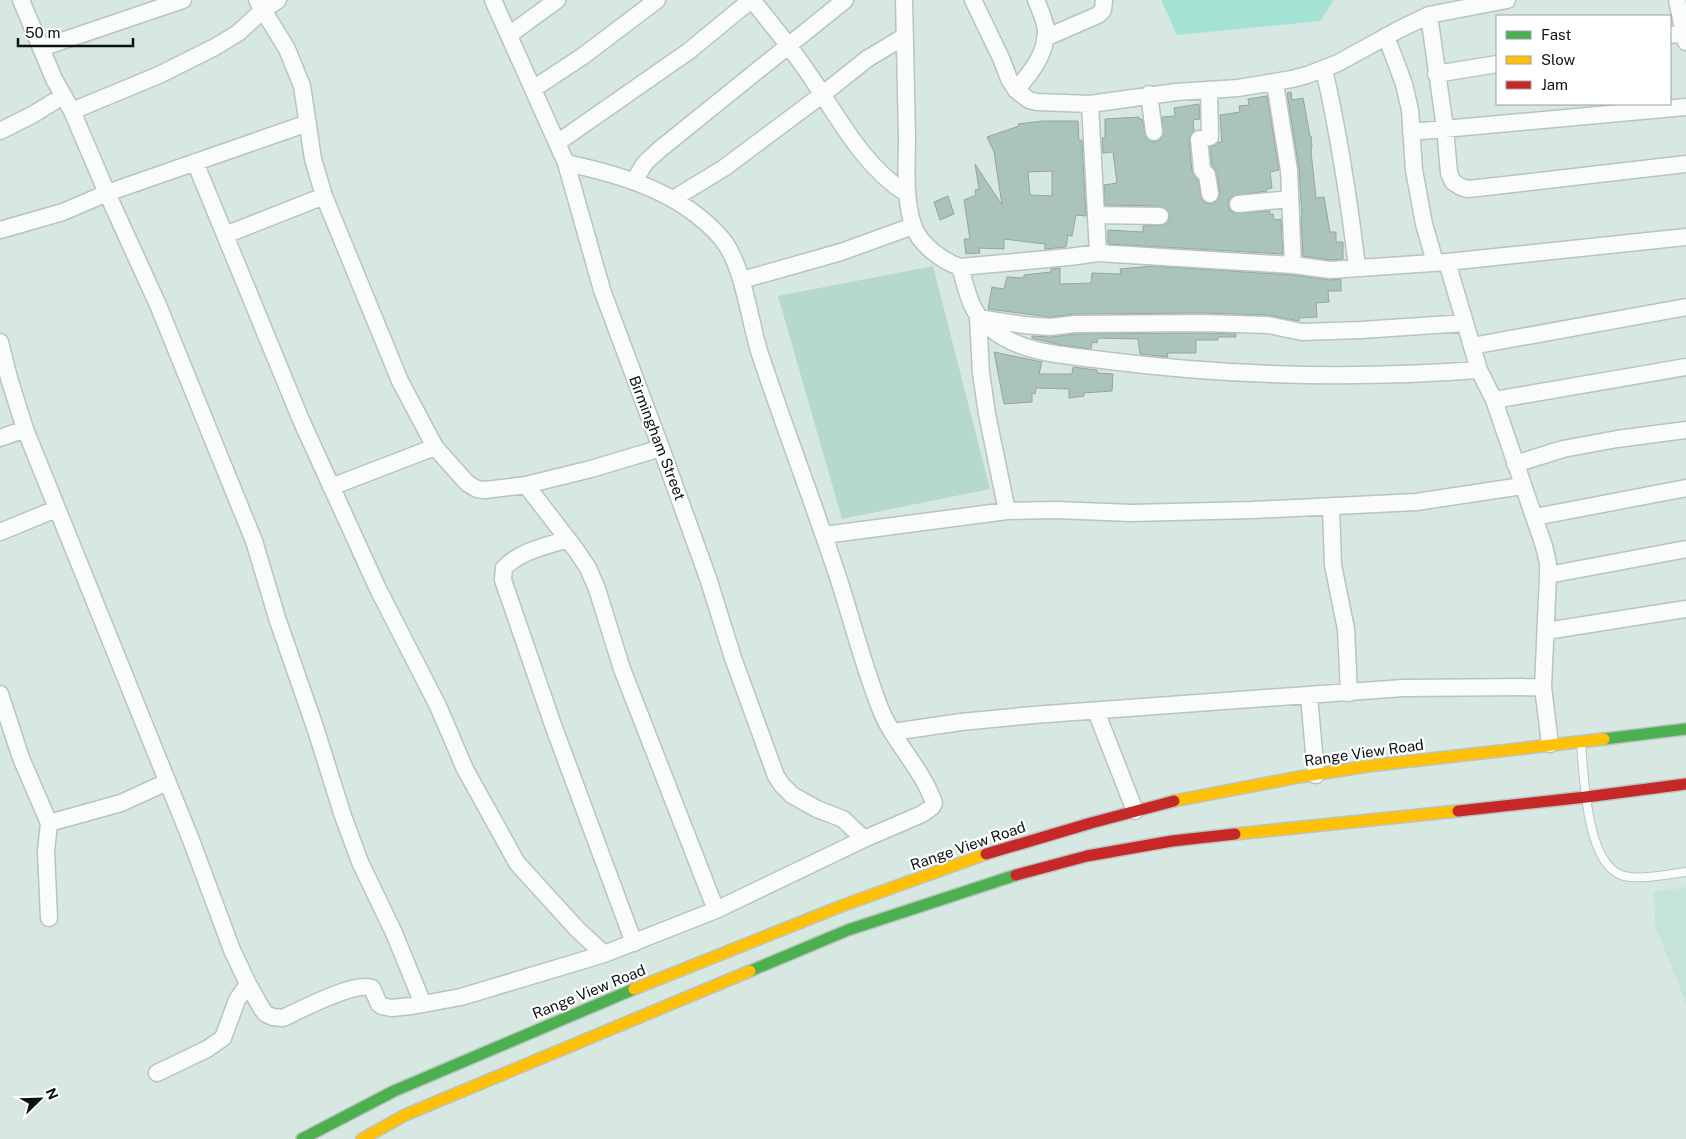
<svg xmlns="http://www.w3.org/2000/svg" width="1686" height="1139" viewBox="0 0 1686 1139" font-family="'Public Sans',sans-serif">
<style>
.built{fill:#c5e3db}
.green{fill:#b5d9cf}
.water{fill:#a4e3d4}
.building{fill:#abc3bd;stroke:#97a4a0;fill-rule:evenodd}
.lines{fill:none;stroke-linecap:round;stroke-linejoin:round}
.lane-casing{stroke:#b7c4c0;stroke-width:10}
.street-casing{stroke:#b7c4c0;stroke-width:19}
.fast-casing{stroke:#bbc4c0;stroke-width:14}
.slow-casing{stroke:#bbc4c0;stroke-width:14}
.jam-casing{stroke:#bbc4c0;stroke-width:14}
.lane{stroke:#f9fcfb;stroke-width:8}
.street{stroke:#f9fcfb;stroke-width:16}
.fast{stroke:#4caf50;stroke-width:11}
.slow{stroke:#ffc107;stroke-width:11}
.jam{stroke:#c62828;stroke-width:11}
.labels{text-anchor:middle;stroke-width:4.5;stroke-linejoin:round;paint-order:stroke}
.street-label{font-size:15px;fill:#091411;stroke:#fff}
</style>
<rect width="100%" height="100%" fill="#d7e8e3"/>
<path class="built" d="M1686,887V1003L1655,925L1654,892Z"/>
<path class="green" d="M933,266L990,489L842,519L778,296Z"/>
<path class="water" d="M1161,0H1334L1320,21L1177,35Z"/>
<path class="building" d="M1291,92L1292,100L1303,98L1310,136H1311L1312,146L1311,152L1316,198L1324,197L1330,232H1336V242H1343V259L1330,260L1303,256L1301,217H1302L1299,169L1287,93Z
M1267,96L1279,170L1270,172L1272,188L1267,189V191L1233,196L1229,199L1228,205L1230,210L1234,213L1270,211V214H1273L1274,220L1281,219L1283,254L1108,244V230L1143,232V226L1164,225L1169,221L1170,216L1168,211L1161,206L1105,205L1104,185L1117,183L1113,152L1103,153L1102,138H1105V119L1139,117V119H1142L1146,138L1150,141L1156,142L1160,140L1163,135L1162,117L1175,116L1174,108L1199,104L1200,119L1193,120L1194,131L1190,135L1189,140L1192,171L1198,180L1202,200L1206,203L1211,204L1217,201L1220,193L1217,173L1212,165L1210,147L1216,145L1219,142H1222L1220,115L1240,112L1239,106L1249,105L1248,99Z
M1042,121H1078L1079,141L1082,140L1086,216L1076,215L1072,236L1068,235L1066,247L1045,249V244L1004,239V249L979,248L980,253L966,254L964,239H970L964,200L976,195L975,190L979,189L975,164L1002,205L994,152L987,137L1019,126L1018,124ZM1052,171V196L1030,195L1028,172Z
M948,196L954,214L940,220L934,202Z
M1153,266L1292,275L1329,280L1341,279V291H1328L1329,302L1316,303L1317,317L1299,318V321L1268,315L1203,313L1075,314L1050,317L988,309L992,287L1004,289L1007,277L1024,278V275L1051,272V269L1060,268V284L1091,283L1092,273L1121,274L1120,269Z
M1203,333L1236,334V337H1218V340H1196V353H1167L1168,357L1140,354L1138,339L1098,338L1097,343L1092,342L1091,349L1061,345L1032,338V336L1051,337L1076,334Z
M994,352L1042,362L1039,374H1072L1073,367L1097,370V373L1113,374L1112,391L1084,393V396L1069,398V389L1036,388L1035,394L1032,393V402L1004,404Z"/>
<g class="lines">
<defs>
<path id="lane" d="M1581,744C1584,775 1586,862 1621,875C1638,881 1668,874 1686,872"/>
<path id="street" d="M21,0L54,79L72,111L107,193L158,305L254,541L278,621L315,727L343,816L360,862L394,933L423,1004
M257,0L287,49L302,86L313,159L324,196L400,381L435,447L467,483L477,489L485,490L526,485L591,469L661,448
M493,0L566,163L602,290L661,448L708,578L733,658L776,776L782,785L792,795L817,809L843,819L864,839
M752,0C770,22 788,44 804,67C836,112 860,164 907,194
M904,0C905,46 906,92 907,137C907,166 904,197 913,225C919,244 942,261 960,267L1069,257L1098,253L1293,265L1330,270L1447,262L1686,237
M973,0L1001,58L1009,79L1016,90L1029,100L1037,102L1090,104L1176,92L1238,88L1292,79L1307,75L1338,63L1398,30L1429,15L1507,0
M1677,0L1686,42
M1429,15L1445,128L1449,173L1453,182L1461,187L1468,189L1478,188L1686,164
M509,35L557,0
M1670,35L1685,33
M1386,36L1404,84L1410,110L1414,170L1424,224L1435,262
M1045,38L1098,15L1103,10L1104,0
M41,48L183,0
M1324,69C1339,135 1349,200 1357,267
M1436,74L1497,64
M1275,83L1289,170L1293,265
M533,89L583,56L657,0
M1016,90C1030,74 1047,53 1046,30C1045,20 1040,10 1036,0
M1209,90L1210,137L1199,139L1202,170L1207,175L1210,194
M1149,94L1154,132
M1090,104L1098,253
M72,111L159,75L215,47L238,33L263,10L278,0
M0,131L32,115L63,96
M1411,132L1686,107
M557,143L689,51L751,0
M195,162L301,420L378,589L438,706L465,769L517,863L578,930L604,954
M634,181L645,163L659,150L845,0
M673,199L724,168L823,94L867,59L905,36
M1238,204L1290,199
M1096,215L1160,216
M0,230L63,212L107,193L308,123
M225,235L324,196
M1447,262L1479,370L1494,400L1544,546L1548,563V575L1543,687L1550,744
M960,267C968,293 970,315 994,331C1025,354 1065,355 1102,360C1225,376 1355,379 1479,370
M742,280L841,252L913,226
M0,342L9,378L25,429L191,840L232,950L248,984L262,1009L266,1014L273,1017L283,1018C300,1010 355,981 372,988L379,1004L382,1006L391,1008L412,1006L461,997L604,954L716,910L864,839L922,814L932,807L934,803C922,768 893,742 880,708C863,665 852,620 838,577C813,502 785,429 760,354C749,320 744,266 722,239C683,193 623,175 566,163
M1472,346L1686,307
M1494,400L1686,367
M0,438L25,429
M1515,464L1563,449L1617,439L1686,430
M526,485L576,550L588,568L597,589L622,669L716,910
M331,487L435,447
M1331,506L1333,565L1346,629L1349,693
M1007,511L987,414L981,373L978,318L1024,325L1050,327L1075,324L1203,323L1268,325L1302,332L1361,330L1465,323
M1535,517L1686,488
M0,532L56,509
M824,535L1007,511L1056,510L1131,513L1253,510L1416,502L1522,486
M568,539C546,546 520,551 504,568L503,580L553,725L634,943
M1548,575L1686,549
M1546,631L1686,609
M0,694L21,758L49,823
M1309,696L1316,775
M1096,711L1135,811
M893,732L961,722L1033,715L1403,688L1543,687
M49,918L46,851L49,823L121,803L167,782
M157,1073L207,1049L223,1038L237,1000L248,984"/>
<path id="fast" d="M1604,739L1686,729
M750,971L848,930L1016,875
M302,1139L394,1091L634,989"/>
<path id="slow" d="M1174,801L1299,777L1368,766L1604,739
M1235,834L1458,811
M634,989L844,905L986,854
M362,1139L405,1115L750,971"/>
<path id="jam" d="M1458,811L1586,797L1686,784
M986,854L1091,823L1174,801
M1016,875L1087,856L1172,841L1235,834"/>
</defs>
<use href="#lane" class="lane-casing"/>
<use href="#street" class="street-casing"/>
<use href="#fast" class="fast-casing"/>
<use href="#slow" class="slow-casing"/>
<use href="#jam" class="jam-casing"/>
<use href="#lane" class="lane"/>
<use href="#street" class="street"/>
<use href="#fast" class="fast"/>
<use href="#slow" class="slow"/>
<use href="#jam" class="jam"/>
</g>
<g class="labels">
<g class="street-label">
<text transform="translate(657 438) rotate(69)" y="5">Birmingham Street</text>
<text transform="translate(1364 753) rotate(-8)" y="5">Range View Road</text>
<text transform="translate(968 846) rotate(-19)" y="5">Range View Road</text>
<text transform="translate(589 992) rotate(-22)" y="5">Range View Road</text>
</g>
</g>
<rect x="1496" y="15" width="175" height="90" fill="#ffffff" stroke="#9da1a0"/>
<rect x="1506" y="31" width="25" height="8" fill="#4caf50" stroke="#9da1a0"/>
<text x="1541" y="40" font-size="15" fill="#091411">Fast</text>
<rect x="1506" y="56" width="25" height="8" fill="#ffc107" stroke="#9da1a0"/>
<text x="1541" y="65" font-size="15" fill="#091411">Slow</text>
<rect x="1506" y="81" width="25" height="8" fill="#c62828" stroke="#9da1a0"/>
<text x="1541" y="90" font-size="15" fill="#091411">Jam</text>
<g transform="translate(40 1099) rotate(67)" stroke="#ffffff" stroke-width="4" paint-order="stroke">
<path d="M0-4L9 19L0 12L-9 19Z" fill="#091411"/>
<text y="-8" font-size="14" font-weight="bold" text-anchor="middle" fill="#091411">N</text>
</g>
<path d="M18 38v8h115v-8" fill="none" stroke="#091411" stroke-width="2.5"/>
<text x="25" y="38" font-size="15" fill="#091411" stroke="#ffffff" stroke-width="4" paint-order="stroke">50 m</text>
</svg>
